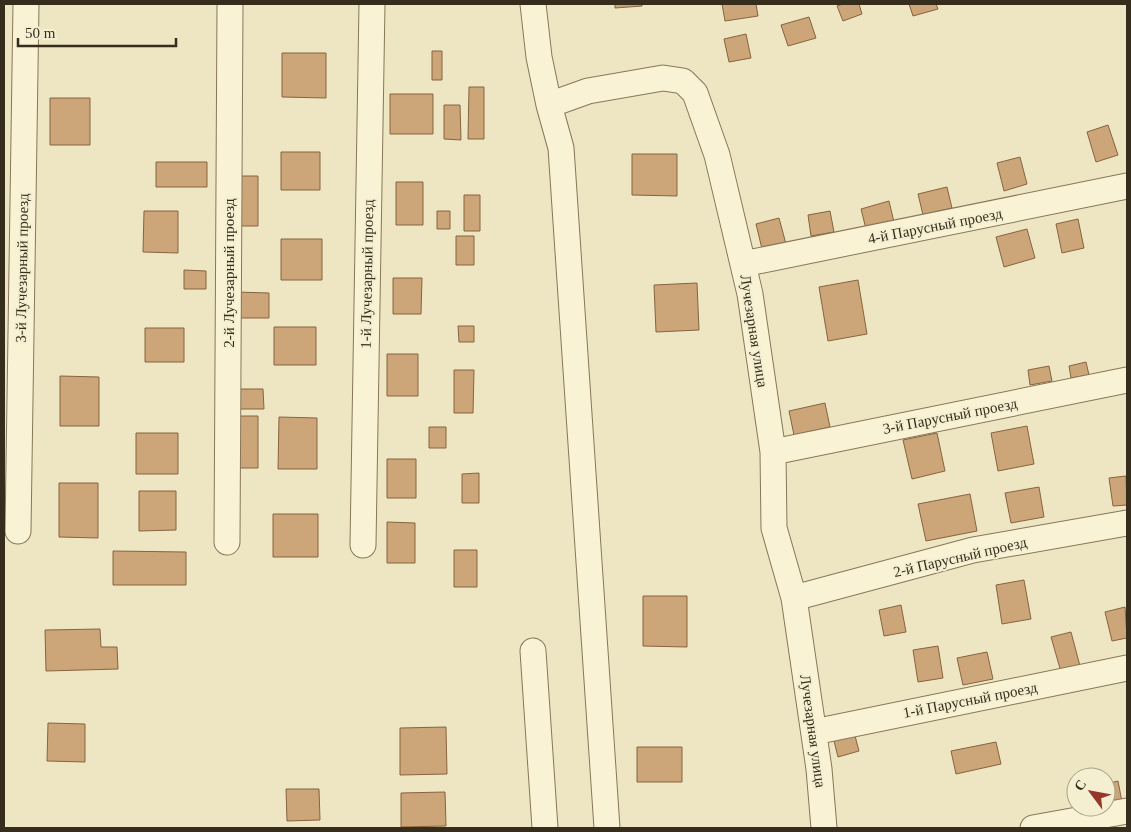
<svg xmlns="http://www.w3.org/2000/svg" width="1131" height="832" viewBox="0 0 1131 832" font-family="Georgia,serif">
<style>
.building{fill:#cca578;stroke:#86643f}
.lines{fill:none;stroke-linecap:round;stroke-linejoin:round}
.minor-casing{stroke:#877759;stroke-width:27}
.minor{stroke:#f9f2d5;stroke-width:25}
.labels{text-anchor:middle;stroke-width:4;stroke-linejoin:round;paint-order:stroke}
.street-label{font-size:15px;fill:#372d1d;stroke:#f5efd2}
</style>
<rect width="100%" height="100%" fill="#eee6c2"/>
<path class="building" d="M615,4H642V6L615,8Z
M722,4H756L758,16L725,21Z
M843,4H859L862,14L843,21L837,6Z
M909,4H936L938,9L913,16Z
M809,17L816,38L788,46L781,25Z
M746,34L751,58L729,62L724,39Z
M432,51H442V80H432Z
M282,53H326V98L282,97Z
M469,87H484V139H468Z
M390,94H433V134H390Z
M50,98H90V145H50Z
M444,105H460L461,140L444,139Z
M1108,125L1118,155L1096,162L1087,132Z
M281,152H320V190H281Z
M632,154H677V196L632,195Z
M1020,157L1027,184L1004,191L997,163Z
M156,162H207V187H156Z
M236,176H258V226H236Z
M396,182H423V225H396Z
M947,187L952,208L923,215L918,194Z
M464,195H480V231H464Z
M889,201L894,222L866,229L861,209Z
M144,211H178V253L143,252Z
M437,211H450V229H437Z
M830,211L834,232L811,236L808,215Z
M779,218L786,244L762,249L756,224Z
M1078,219L1084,248L1062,253L1056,224Z
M1027,229L1035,258L1004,267L996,237Z
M456,236H474V265H456Z
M281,239H322V280H281Z
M184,270L206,271V289H184Z
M393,278H422L421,314H393Z
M858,280L867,334L828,341L819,287Z
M697,283L699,330L656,332L654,285Z
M236,292L269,293V318H236Z
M458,326H474V342H459Z
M274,327H316V365H274Z
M145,328H184V362H145Z
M387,354H418V396H387Z
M1086,362L1089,375L1071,378L1069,366Z
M1049,366L1052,381L1030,385L1028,370Z
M454,370H474L473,413H454Z
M60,376L99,377V426H60Z
M233,389H263L264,409H232Z
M825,403L830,427L794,435L789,411Z
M233,416H258V468H233Z
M279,417L317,418V469H278Z
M1027,426L1034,464L998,471L991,433Z
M429,427H446V448H429Z
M136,433H178V474H136Z
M937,433L945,471L912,479L903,440Z
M387,459H416V498H387Z
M479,473V503H462V474Z
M1126,476L1127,505L1113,506L1109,478Z
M59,483H98V538L59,537Z
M1039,487L1044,517L1011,523L1005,493Z
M139,491H176V530L139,531Z
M970,494L977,531L926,541L918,504Z
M273,514H318V557H273Z
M387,522L415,523V563H387Z
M454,550H477V587H454Z
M113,551L186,552V585H113Z
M1024,580L1031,619L1002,624L996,585Z
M643,596H687V647L643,646Z
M901,605L906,632L884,636L879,610Z
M1125,607L1127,638L1112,641L1105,612Z
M100,629L101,647H117L118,669L46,671L45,630Z
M1071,632L1080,666L1061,672L1051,637Z
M938,646L943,678L918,682L913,650Z
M987,652L993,679L963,685L957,658Z
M48,723L85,724V762L47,761Z
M446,727L447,774L400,775V728Z
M854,732L859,751L838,757L833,737Z
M996,742L1001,764L956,774L951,751Z
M637,747H682V782H637Z
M1118,781L1122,802L1106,806V784Z
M286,789H319L320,820L287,821Z
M445,792L446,826L401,827V793Z"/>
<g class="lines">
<defs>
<path id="minor" d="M533,4L539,57L549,105L588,91L663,78L683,81L695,93L717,155L750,294L773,452L774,528L794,598L819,769L824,828
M549,105L561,148L607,828
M743,264L1127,186
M773,452L1127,380
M18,531L26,4
M227,542L230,4
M363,545L372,4
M794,598L973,550L1127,523
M533,651L545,828
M814,732L1127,668
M1033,828L1127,811"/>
</defs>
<use href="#minor" class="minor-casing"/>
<use href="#minor" class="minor"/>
</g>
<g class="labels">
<g class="street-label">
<text transform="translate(935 226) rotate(-11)" y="5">4-й Парусный проезд</text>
<text transform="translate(22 268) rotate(-89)" y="5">3-й Лучезарный проезд</text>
<text transform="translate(229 273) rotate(-90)" y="5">2-й Лучезарный проезд</text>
<text transform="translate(367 274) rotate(-89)" y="5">1-й Лучезарный проезд</text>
<text transform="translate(754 331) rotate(81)" y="5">Лучезарная улица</text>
<text transform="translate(950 416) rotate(-11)" y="5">3-й Парусный проезд</text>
<text transform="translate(960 557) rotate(-13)" y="5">2-й Парусный проезд</text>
<text transform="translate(970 700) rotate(-11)" y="5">1-й Парусный проезд</text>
<text transform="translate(813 731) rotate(82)" y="5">Лучезарная улица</text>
</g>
</g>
<rect width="1131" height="832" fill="none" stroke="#372d1d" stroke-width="10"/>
<g transform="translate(1091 792) rotate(302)"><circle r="24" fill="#f5efd2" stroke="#a9a18a"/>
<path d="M0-4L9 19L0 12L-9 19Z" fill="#96352a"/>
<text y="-8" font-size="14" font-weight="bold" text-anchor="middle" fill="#372d1d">С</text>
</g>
<path d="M18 38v8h158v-8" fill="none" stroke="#372d1d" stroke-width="2.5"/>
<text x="25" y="38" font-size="15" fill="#372d1d" stroke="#f5efd2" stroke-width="4" paint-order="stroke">50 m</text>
</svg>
